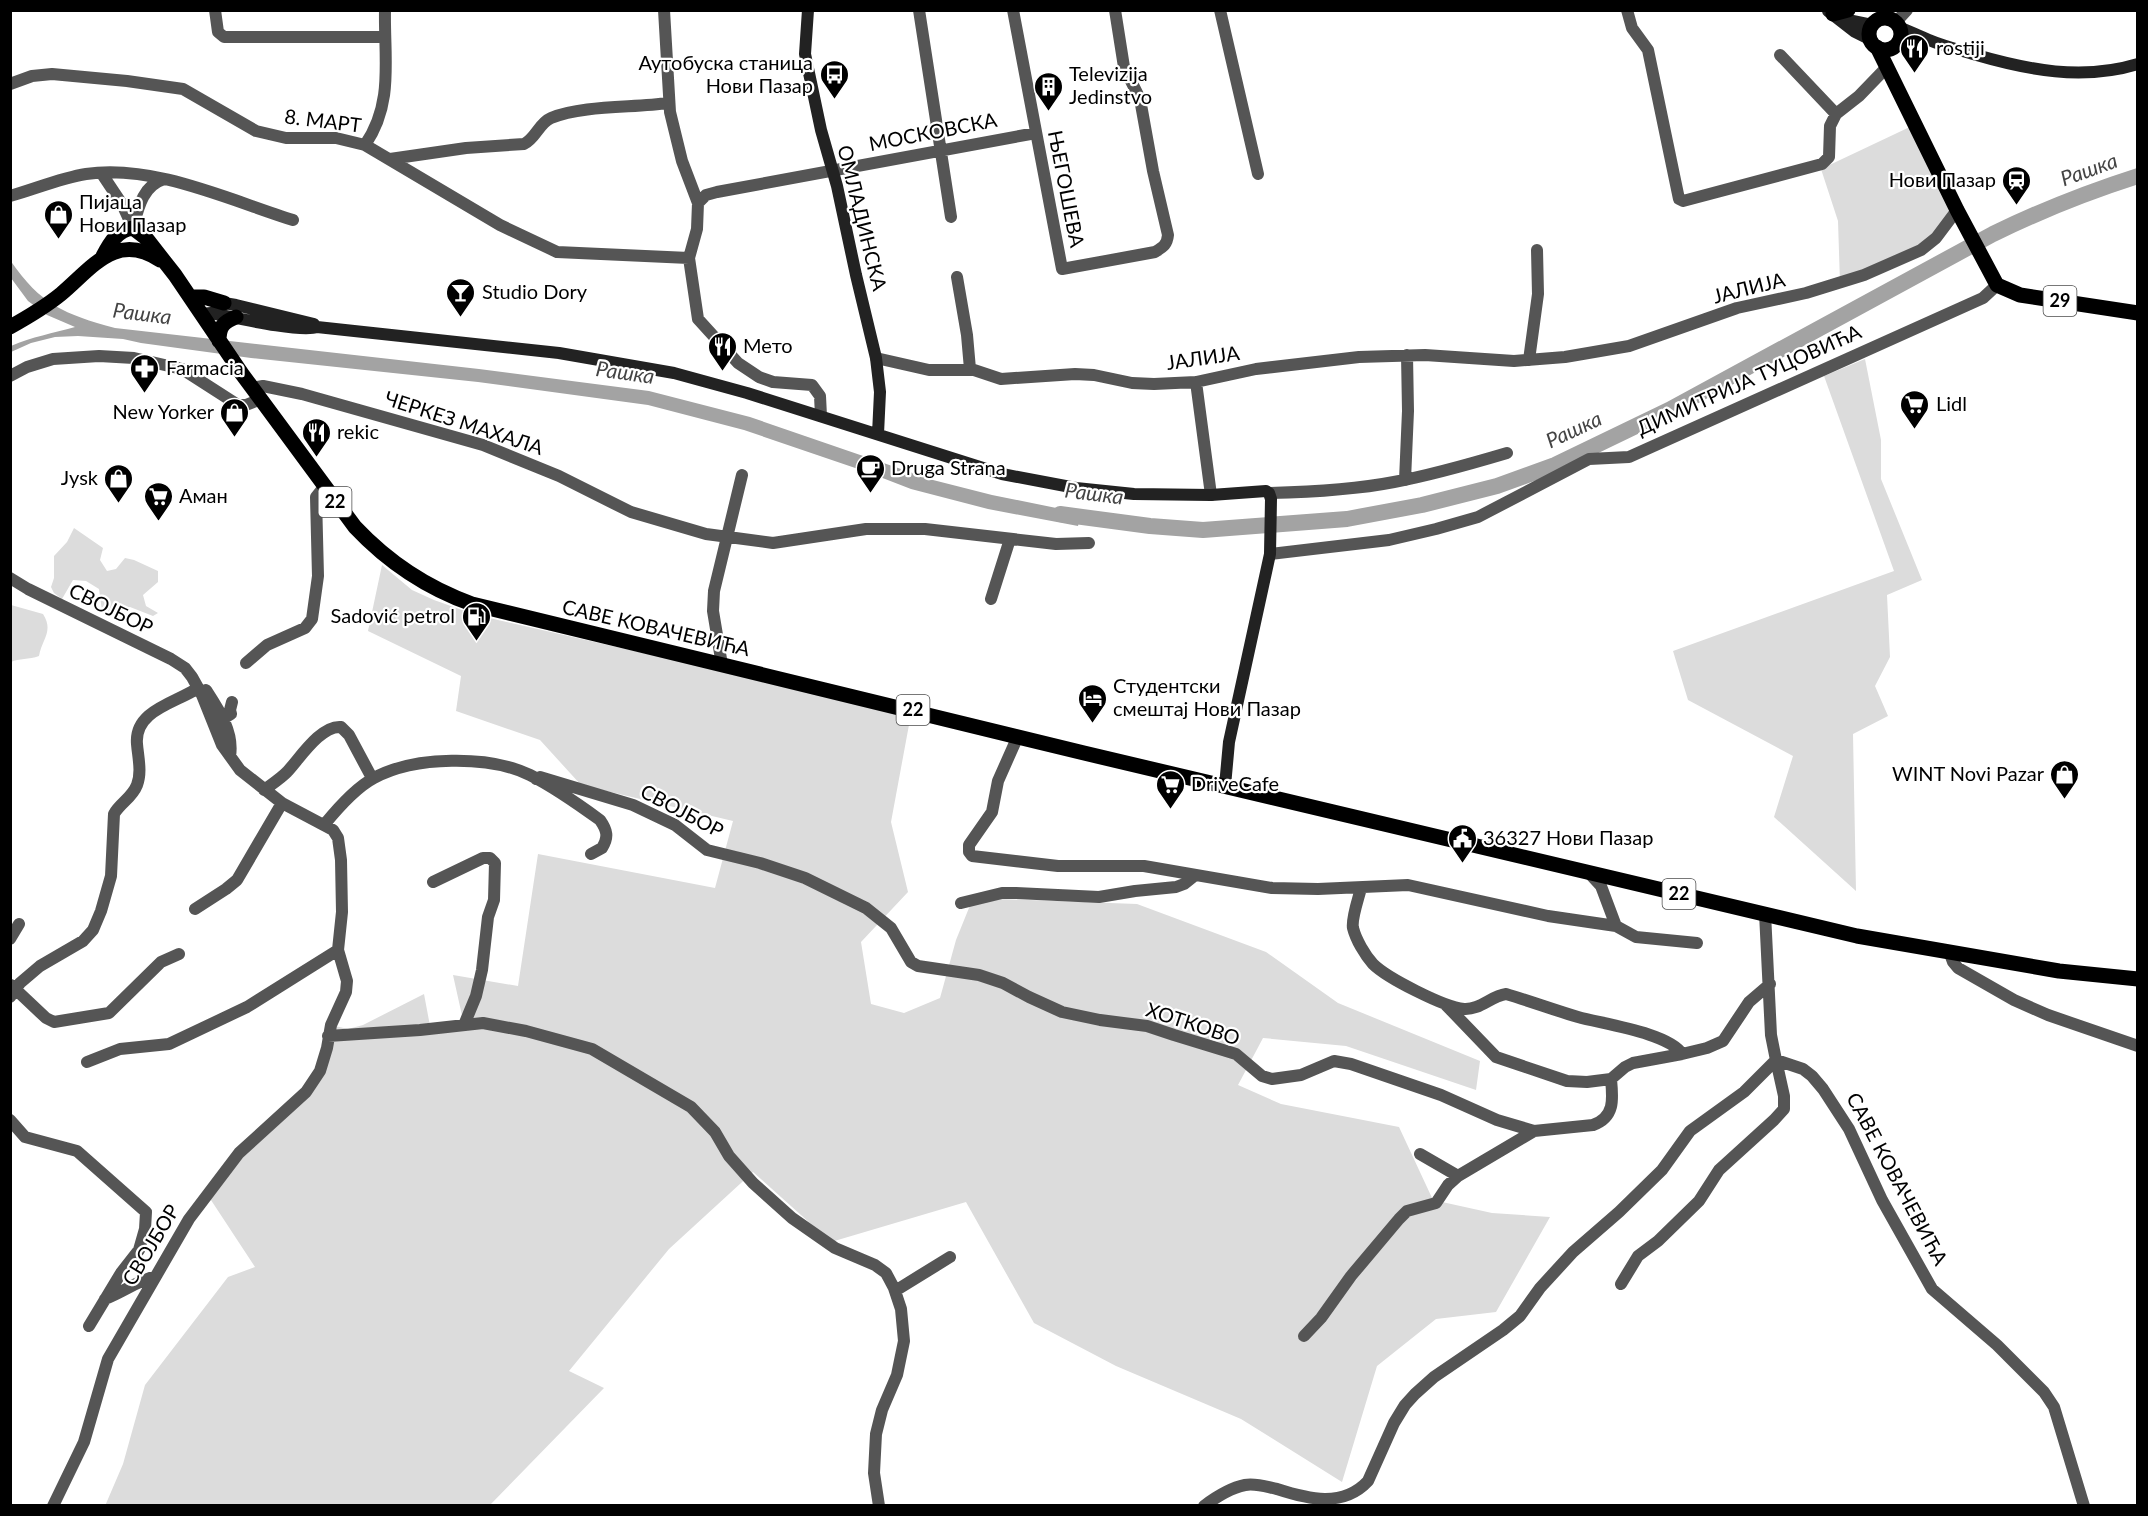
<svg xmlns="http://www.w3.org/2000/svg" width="2148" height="1516" viewBox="0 0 2148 1516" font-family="Lato,sans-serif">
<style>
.green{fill:#dcdcdc}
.water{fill:#a3a3a3}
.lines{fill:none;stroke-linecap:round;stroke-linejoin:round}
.river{stroke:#a3a3a3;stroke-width:16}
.street{stroke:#555;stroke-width:12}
.secondary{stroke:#222;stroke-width:12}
.primary{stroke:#000;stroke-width:15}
.labels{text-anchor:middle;stroke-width:4.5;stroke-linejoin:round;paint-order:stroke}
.shield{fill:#fff;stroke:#4c4c4c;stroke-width:1.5}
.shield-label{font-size:18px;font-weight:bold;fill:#000}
.poi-label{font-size:20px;fill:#000;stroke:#fff;text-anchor:start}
.street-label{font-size:20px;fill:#000;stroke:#fff}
.water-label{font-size:21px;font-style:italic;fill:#444;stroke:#fff}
</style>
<rect width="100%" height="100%" fill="#fff"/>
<path class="green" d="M1914,125L1957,210L1936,238L1840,283L1838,221L1821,169Z
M1865,359L1881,440V479L1922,580L1887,595L1890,657L1875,686L1888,716L1853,734L1856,891L1774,817L1793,756L1688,700L1673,651L1894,571L1824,376Z
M74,528L103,548L100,560L107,571L116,569L125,558L134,560L158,571V582L143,595L146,606L158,613L153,616L130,607L108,615L102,611L99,589L86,581L73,580L62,599L54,593L51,587L54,578V556L67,542Z
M382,565L412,590L434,600L476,615L911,714L891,822L908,892L861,942L871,1004L904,1013L940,998L956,940L973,898L1137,904L1266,952L1338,1003L1480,1061L1476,1090L1346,1046L1263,1038L1238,1085L1281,1104L1399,1127L1433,1200L1492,1213L1550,1217L1496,1312L1436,1319L1377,1366L1342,1482L1241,1419L1116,1366L1034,1323L966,1202L831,1242L753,1172L669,1249L569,1371L604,1388L490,1505L105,1506L123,1464L145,1385L228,1277L255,1267L207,1194L306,1092L331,1025L348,1029L363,1025L424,994L430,1026L463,1020L453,975L518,986L538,854L715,888L733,821L581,785L540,740L456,711L461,676L368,631Z
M11,605L43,614C54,631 42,639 39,656C29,660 19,658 11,662Z"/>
<path class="water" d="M10,260C41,305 64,314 115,328L479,369L649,391L750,417L933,480L992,495L1081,513L1078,526L988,509L911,489L867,472L744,430L648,405L478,382L251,358L141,343L123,339L78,336L55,337L31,343L11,352V346C32,337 53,333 75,327L47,315L28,301L11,278Z"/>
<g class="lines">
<path class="river" d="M1060,514L1150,526L1203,530L1347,519L1422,505L1497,486L1555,465L1669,410L1993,234C2040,211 2088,192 2138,176"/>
<path class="street" d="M215,10L218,32L224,37H384
M664,10L670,112L682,161L698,203L697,229L689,258L698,319L738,363L759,377L773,382L812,385L820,396L821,416
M919,10L951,217
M1013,10L1062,269L1155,252C1163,247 1167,245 1168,235L1153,171L1140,99L1124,67L1115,10
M1220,10L1258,174
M1627,10L1632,28L1648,50L1679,199L1683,201L1822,164L1829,157L1830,126L1836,114L1859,96L1887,67
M1896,22L1907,10
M1780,55L1836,114
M10,84L32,76L52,74L127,81L183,89L256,131L286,138H336L365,145L500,225L557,252L689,258
M365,145C394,103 384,59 385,10
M390,159L466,148L524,144C536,138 539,123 551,118C583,105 633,108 668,103
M102,174L122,204L133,228
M10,196C35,189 61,178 86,174C154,164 229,200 293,220
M698,203L706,195L717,192L1036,133
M133,228C138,209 142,186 164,179
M957,277L967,335L970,369
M876,358L929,370H974L1001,379L1075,374L1094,375L1132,383L1154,384L1196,382L1256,369L1359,357L1425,355L1514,361L1565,357L1629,346L1737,308L1806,293L1864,275L1921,250L1936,238L1957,210
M1529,360L1538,294L1537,250
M10,376L27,367L53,359L99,356L134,358L182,369L238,405H246L261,399
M1196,382L1211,495
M252,388L263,386L302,394L483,445L559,476L631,512L706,534L773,543L866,529H925L1056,544L1089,543
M1405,480L1408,411L1407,355
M1269,493C1311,492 1353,490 1394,482C1432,475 1470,464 1507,453
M1270,554L1389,540L1436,529L1478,517L1589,459L1629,457L1983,298L1997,285
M10,578L28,589L171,659L185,668L192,677L202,695L222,745L240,770L282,803L333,830L338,838L341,860L342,912L338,950L347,981L346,992L331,1025L327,1048L320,1071L306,1092L239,1153L189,1219L108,1359L84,1442L53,1506
M991,599L1010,539
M246,663L267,645L305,628L312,619L318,576L316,497L324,487
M722,665L713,611L714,591L742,475
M206,690C219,710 234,732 230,756
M223,719L231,714L230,710L232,702
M1018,736L998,781L992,812L969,845V852L972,856L1058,866H1144L1272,888L1318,889L1408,885L1548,916L1616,926L1636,937L1697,943
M536,779L540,777L633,805L675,825L707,850L760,863L805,878L866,908L891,928L911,962L918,966L979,975L1003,983L1029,997L1062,1012L1100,1020L1147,1026L1174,1035L1236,1054L1262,1076L1272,1079L1301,1075L1334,1061L1351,1064L1441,1095L1497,1120L1534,1131L1593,1125C1615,1117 1613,1099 1611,1079
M264,790C272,784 280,779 287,772C300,758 321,725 341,727L349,735L372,778
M324,825C337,809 355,788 374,778C414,756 489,755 530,775C554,787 578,804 600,820C607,830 609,837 602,848L591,854
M1589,873L1601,886L1616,926
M433,882L483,858H490L495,863L494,900L488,917L482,970L476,996L464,1025
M1361,888C1359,897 1351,919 1353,928C1356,940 1365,955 1373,964C1387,978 1444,1007 1464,1009C1480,1010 1491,996 1506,994C1530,1001 1554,1010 1578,1017C1603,1024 1669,1033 1682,1054
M961,903L1002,893H1016L1099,897L1135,891L1176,887L1184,884L1194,876
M195,909L226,889L237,880L282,803
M10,939L19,924
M1949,951L1953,962L1958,968L2014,1000L2048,1015L2138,1046
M11,985L46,1018L54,1022L109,1013L161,962L179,954
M10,997L20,983L40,966L83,941L93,930L101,911L111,876L114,814C120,803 132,798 137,785C142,772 138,757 137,744C134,710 176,703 198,688
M1446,1005L1496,1057L1567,1081L1587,1082L1611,1079L1625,1067L1633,1063L1682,1054L1707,1048L1723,1041L1749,1002L1770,984
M328,1036L420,1030L483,1023L526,1031L592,1049L691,1107L715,1132L729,1156L753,1183L792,1218L835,1248L875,1265L886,1273L894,1288L901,1309L904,1341L897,1375L882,1410L876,1434L874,1473L879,1506
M1776,1060L1803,1069L1812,1076L1823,1089L1849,1129L1882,1200L1932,1289L1997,1345L2044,1392L2054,1407L2084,1506
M87,1062L120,1049L169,1044L247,1007L338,950
M10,1120L25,1137L77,1151L146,1212L145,1229L139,1250L121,1273L89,1326
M1420,1154L1458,1176L1534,1131
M1621,1284L1638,1256L1658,1241L1699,1201L1719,1170L1774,1120L1784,1109V1096L1776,1060
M895,1291L950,1257
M105,1299C123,1292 137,1281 156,1276
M1304,1336L1321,1318L1351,1276L1399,1219L1407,1211L1436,1203L1448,1185L1458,1176
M1204,1506C1216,1497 1230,1488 1245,1485C1256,1483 1267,1487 1277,1489C1308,1499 1343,1508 1368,1481L1394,1423L1405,1405L1415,1394L1434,1377L1503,1330L1520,1316L1540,1288L1573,1252L1619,1212L1662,1170L1690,1131L1744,1092L1776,1060L1771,1035L1765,913"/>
<path class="secondary" d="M808,10L805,54L821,130L837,186L856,275L876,358L880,392L878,434
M1828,11L1855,32L1871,40
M1843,19L1872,25
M1899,27C1909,31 1919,36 1929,40C1943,46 1959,50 1973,54C2028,70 2082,81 2138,64
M1894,46L1909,42L1928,40
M217,306L224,303L236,305L314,324
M201,314L211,313C232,317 301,333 317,327L559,353L674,373L747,393L1002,474L1076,488L1134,494L1211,495L1266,491L1269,493L1271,499L1270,554L1229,742L1225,786"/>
<path class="primary" d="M1833,14L1848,10
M1869 34a16 16 0 1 1 32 0a16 16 0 1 1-32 0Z
M1877,47L1957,210L1997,285L2020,295L2138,313
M103,256C110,243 117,230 133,228L146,238L175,275L242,374L355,527C388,562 427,588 472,604L1084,753L1857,936L2059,971L2138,979
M191,297H204L224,303
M10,327C28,317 45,307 61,294C92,268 116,231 160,260
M219,341C219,327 223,322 236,317"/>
</g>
<defs>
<symbol id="restaurant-pin" viewBox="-11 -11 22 30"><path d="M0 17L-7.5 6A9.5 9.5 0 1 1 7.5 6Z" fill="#000" stroke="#fff"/><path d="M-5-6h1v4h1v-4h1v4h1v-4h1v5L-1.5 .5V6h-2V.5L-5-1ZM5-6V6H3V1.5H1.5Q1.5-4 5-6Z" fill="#fff"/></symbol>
<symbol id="bus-pin" viewBox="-11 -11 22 30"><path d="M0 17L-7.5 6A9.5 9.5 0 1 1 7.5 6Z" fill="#000" stroke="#fff"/><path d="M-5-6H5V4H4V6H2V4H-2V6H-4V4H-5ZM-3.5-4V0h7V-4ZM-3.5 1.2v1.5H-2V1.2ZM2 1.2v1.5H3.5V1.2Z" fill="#fff"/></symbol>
<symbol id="building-pin" viewBox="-11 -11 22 30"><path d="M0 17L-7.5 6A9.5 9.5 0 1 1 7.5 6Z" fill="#000" stroke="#fff"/><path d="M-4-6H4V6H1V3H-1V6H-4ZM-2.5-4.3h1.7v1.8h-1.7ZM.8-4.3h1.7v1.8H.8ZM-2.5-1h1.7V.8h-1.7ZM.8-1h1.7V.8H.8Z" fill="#fff"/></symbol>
<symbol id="station-pin" viewBox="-11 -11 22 30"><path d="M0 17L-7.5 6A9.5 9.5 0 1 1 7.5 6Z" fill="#000" stroke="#fff"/><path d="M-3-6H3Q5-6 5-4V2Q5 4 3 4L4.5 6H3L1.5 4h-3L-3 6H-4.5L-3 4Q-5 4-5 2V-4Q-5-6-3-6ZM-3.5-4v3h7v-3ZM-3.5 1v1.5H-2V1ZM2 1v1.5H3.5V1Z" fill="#fff"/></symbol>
<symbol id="shop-pin" viewBox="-11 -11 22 30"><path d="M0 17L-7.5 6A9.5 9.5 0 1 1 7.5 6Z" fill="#000" stroke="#fff"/><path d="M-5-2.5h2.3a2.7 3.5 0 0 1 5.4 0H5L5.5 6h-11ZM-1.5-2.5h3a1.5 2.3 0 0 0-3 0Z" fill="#fff"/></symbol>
<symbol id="bar-pin" viewBox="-11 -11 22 30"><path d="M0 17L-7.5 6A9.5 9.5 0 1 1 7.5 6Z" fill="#000" stroke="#fff"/><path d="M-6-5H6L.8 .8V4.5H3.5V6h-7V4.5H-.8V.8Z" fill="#fff"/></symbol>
<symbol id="pharmacy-pin" viewBox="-11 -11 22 30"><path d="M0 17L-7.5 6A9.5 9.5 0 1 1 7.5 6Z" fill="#000" stroke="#fff"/><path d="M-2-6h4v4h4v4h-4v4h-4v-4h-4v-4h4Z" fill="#fff"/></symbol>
<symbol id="supermarket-pin" viewBox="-11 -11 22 30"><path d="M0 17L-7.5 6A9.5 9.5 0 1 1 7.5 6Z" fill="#000" stroke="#fff"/><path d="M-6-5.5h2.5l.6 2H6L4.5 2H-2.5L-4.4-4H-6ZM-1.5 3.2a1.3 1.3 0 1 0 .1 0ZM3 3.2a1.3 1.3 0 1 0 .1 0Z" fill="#fff"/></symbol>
<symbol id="cafe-pin" viewBox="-11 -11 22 30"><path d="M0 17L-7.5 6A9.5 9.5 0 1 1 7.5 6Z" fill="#000" stroke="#fff"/><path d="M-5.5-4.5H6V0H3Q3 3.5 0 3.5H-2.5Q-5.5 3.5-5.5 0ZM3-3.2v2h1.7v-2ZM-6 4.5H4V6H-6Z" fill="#fff"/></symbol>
<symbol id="fuel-pin" viewBox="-11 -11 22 30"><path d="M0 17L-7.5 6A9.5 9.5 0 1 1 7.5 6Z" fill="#000" stroke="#fff"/><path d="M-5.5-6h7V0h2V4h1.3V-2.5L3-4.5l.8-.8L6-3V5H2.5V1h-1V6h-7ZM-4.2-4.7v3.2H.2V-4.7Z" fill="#fff"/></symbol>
<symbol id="hotel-pin" viewBox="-11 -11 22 30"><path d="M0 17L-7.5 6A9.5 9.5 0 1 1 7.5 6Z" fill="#000" stroke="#fff"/><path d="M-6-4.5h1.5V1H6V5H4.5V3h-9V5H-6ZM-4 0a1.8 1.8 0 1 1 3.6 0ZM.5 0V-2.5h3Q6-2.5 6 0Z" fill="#fff"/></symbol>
<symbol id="civic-pin" viewBox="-11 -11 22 30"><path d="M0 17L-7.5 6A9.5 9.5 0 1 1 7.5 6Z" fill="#000" stroke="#fff"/><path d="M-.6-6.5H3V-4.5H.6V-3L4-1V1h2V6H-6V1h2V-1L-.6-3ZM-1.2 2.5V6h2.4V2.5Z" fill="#fff"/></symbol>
</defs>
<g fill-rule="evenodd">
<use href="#restaurant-pin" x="1898" y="32" width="33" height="45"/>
<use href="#bus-pin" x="818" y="58" width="33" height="45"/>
<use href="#building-pin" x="1032" y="70" width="33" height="45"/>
<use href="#station-pin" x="2000" y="164" width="33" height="45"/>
<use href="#shop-pin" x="42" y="198" width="33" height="45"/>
<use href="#bar-pin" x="444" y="276" width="33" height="45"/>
<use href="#restaurant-pin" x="706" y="330" width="33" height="45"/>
<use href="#pharmacy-pin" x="128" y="352" width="33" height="45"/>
<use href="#supermarket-pin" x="1898" y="388" width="33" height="45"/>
<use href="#shop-pin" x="218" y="396" width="33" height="45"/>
<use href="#restaurant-pin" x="300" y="416" width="33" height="45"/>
<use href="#cafe-pin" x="854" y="452" width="33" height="45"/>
<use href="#shop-pin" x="102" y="462" width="33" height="45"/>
<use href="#supermarket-pin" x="142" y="480" width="33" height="45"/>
<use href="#fuel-pin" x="460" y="600" width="33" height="45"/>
<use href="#hotel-pin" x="1076" y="682" width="33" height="45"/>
<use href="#shop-pin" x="2048" y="758" width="33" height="45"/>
<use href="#supermarket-pin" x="1154" y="768" width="33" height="45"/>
<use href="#civic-pin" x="1446" y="822" width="33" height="45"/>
</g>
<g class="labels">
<g class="shield">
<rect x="2043.5" y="286" width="33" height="30" rx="4.5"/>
<rect x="318.5" y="487" width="33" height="30" rx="4.5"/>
<rect x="896.5" y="695" width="33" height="30" rx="4.5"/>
<rect x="1662.5" y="879" width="33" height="30" rx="4.5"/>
</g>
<g class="shield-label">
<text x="2060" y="307">29</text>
<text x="335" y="508">22</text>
<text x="913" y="716">22</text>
<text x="1679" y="900">22</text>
</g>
<g class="poi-label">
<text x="1936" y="55">rostiji</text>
<text x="813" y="70" text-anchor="end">Аутобуска станица<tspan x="813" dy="23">Нови Пазар</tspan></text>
<text x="1069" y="81">Televizija<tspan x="1069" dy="23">Jedinstvo</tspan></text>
<text x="1996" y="187" text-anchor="end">Нови Пазар</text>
<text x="79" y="209">Пијаца<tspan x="79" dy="23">Нови Пазар</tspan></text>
<text x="482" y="299">Studio Dory</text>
<text x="743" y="353">Мето</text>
<text x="166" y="375">Farmacia</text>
<text x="1936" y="411">Lidl</text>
<text x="214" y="419" text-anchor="end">New Yorker</text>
<text x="337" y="439">rekic</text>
<text x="891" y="475">Druga Strana</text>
<text x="98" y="485" text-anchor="end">Jysk</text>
<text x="179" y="503">Аман</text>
<text x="455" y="623" text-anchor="end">Sadović petrol</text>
<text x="1113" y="693">Студентски<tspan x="1113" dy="23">смештај Нови Пазар</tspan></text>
<text x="2044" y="781" text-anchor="end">WINT Novi Pazar</text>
<text x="1191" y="791">DriveCafe</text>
<text x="1483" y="845">36327 Нови Пазар</text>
</g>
<g class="street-label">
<text transform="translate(323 121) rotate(7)" y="7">8. МАРТ</text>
<text transform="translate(933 132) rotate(-11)" y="7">МОСКОВСКА</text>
<text transform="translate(1066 189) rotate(79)" y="7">ЊЕГОШЕВА</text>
<text transform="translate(862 218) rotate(76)" y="7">ОМЛАДИНСКА</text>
<text transform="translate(1749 288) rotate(-14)" y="7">ЈАЛИЈА</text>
<text transform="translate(1203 358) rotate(-8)" y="7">ЈАЛИЈА</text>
<text transform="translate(1749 380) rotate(-24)" y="7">ДИМИТРИЈА ТУЦОВИЋА</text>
<text transform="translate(464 423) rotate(18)" y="7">ЧЕРКЕЗ МАХАЛА</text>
<text transform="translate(111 609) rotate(26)" y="7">СВОЈБОР</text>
<text transform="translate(656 628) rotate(13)" y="7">САВЕ КОВАЧЕВИЋА</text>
<text transform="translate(682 811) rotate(28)" y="7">СВОЈБОР</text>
<text transform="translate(1193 1024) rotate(18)" y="7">ХОТКОВО</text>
<text transform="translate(1897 1179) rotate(62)" y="7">САВЕ КОВАЧЕВИЋА</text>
<text transform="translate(151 1245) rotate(-59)" y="7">СВОЈБОР</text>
</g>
<g class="water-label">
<text transform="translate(2089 170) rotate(-20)" y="7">Рашка</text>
<text transform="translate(142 314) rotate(7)" y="7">Рашка</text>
<text transform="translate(625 373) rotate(8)" y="7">Рашка</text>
<text transform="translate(1574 430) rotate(-25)" y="7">Рашка</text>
<text transform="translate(1094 494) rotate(7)" y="7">Рашка</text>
</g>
</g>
<rect width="2148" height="1516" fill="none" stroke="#000000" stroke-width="24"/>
</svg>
